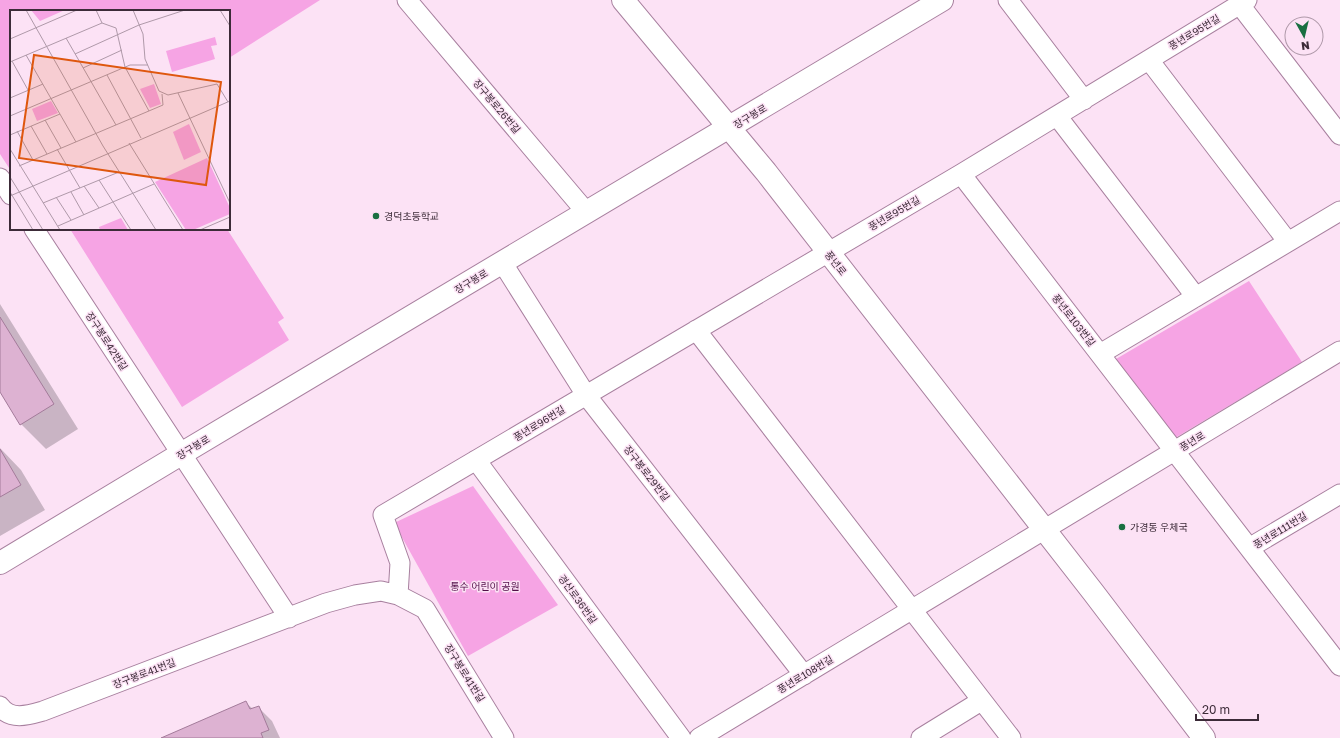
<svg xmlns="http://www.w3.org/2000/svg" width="1340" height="738" viewBox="0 0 1340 738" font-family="'Golos Text','Noto Sans KR',sans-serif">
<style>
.green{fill:#f6a4e4}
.shadow{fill:#0003}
.building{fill:#ddb2d2;stroke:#a37b9a}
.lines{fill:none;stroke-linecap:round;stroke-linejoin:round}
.street-casing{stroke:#a8809f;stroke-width:21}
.secondary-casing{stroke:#a8809f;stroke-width:24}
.street{stroke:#fff;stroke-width:19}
.secondary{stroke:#fff;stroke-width:22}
.poi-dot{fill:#196f41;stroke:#fce2f5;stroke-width:1.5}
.labels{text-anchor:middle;stroke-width:3;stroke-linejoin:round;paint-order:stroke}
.street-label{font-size:10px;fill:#3c2b38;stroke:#fce2f5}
.poi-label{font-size:10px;fill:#3c2b38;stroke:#fce2f5;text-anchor:start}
.park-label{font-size:10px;fill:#520e48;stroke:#fce2f5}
.inset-road{fill:none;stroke:#af99a9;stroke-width:1}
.view{fill:#df570e;fill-opacity:0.15;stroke:#df570e;stroke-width:2}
.inset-edge{fill:none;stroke:#3c2b38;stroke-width:2}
</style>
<rect width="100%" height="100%" fill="#fce2f5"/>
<path class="green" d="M0,0H320L229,58V11H11V171L0,154Z
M70,229H227L284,318L278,322L289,340L182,407Z
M1249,281L1302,362L1175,438L1116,359Z
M473,486L558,605L468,656L394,523Z"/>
<path class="shadow" d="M0,304L78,429L46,449L21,424L0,390Z
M0,448L21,470L45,510L0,536Z
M245,702L253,709L258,707L272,721L280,738H163Z"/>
<path class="building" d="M0,317L54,404L20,425L0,392Z
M0,449L21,485L0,497Z
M246,701L250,709L259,706L269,730L261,733L263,738H161Z"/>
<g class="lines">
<defs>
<path id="street" d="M407,0L587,213
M1008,0L1084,100
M1240,5L1340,135
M1149,60L1288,242
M1057,116L1196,297
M961,174L1340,666
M0,178L11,195
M34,229L289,618
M502,262L586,395L804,675
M696,330L1011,738
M1100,354L1340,211
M476,460L681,738
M1249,548L1340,494
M398,595L400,563L383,515L961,174L1247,0
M0,706C10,721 29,715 43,711L326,603L355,595L381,591L398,595L425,609L504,738
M699,738L1340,351
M921,738L981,701"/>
<path id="secondary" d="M623,0L766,172L1093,592L1204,738
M0,563L181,454L942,0"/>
</defs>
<use href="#street" class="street-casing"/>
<use href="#secondary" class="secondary-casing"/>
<use href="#street" class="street"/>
<use href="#secondary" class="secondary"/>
</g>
<g class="poi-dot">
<circle cx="376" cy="216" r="4"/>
<circle cx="1122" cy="527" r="4"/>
</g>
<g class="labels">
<g class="street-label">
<text transform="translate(1194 32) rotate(-31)" y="4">풍년로95번길</text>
<text transform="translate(497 106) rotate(50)" y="4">장구봉로26번길</text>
<text transform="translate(750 116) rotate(-31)" y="4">장구봉로</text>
<text transform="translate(894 213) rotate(-30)" y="4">풍년로95번길</text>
<text transform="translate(836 263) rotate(52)" y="4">풍년로</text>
<text transform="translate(471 281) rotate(-31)" y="4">장구봉로</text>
<text transform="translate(1074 320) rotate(52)" y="4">풍년로103번길</text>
<text transform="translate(107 341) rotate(57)" y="4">장구봉로42번길</text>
<text transform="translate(539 423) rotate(-31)" y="4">풍년로96번길</text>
<text transform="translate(1192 441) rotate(-31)" y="4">풍년로</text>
<text transform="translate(193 447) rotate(-31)" y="4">장구봉로</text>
<text transform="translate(647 473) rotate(52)" y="4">장구봉로29번길</text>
<text transform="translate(1280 530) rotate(-31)" y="4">풍년로111번길</text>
<text transform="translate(578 599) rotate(54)" y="4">경산로36번길</text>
<text transform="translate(144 673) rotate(-21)" y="4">장구봉로41번길</text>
<text transform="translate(465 673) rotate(58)" y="4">장구봉로41번길</text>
<text transform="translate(805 674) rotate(-31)" y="4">풍년로108번길</text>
</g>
<g class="poi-label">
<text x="384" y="220">경덕초등학교</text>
<text x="1130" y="531">가경동 우체국</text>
</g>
<g class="park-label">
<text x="485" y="590">통수 어린이 공원</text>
</g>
</g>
<g transform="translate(10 10)">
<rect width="220" height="220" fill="#fce2f5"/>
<path d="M21,0H55L30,11ZM205,27L207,35L201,36L205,49L162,62L156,41ZM144,74L151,94L140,98L130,79ZM41,91L48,103L27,111L22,99ZM179,114L191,142L174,150L163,122ZM197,148L220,198V204L183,220H176L145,172ZM111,208L118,220H90L89,217Z" fill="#f6a4e4"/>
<path class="inset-road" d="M16,0L93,136L146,220M86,0L92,13L106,18L115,57L139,101M123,0L133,24L135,49L149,81L158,85L207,74L218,92M210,0L220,16M56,28L106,115M0,29L67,0M65,44L129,15L175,0M16,45L66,132M2,51L18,80M0,52L92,13M73,58L112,40M97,65L131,128M168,83L220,193M0,88L33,74M0,106L120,55H138M35,110L51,138M21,116L37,144M7,121L23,150M0,125L50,104M119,133L173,220M0,139L50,220M47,139L70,178M9,156L153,95L152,84M0,167L33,220M89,170L121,220M74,176L89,198M0,182L23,220M61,182L74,205M0,186L220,91M46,187L61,210M33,193L109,162M48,216L144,174M190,220L220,207"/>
<path class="view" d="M24,45L211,72L196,175L9,148Z"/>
<rect width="220" height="220" class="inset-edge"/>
</g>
<g transform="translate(1304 36) rotate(172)"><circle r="19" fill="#fce2f5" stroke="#af99a9"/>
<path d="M0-3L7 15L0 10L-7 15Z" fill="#196f41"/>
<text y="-6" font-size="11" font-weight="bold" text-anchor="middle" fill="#3c2b38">N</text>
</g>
<path d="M1196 714v6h62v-6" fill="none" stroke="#3c2b38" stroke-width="2"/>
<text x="1202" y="714" font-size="12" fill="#3c2b38" stroke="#fce2f5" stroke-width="3" paint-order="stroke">20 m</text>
</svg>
